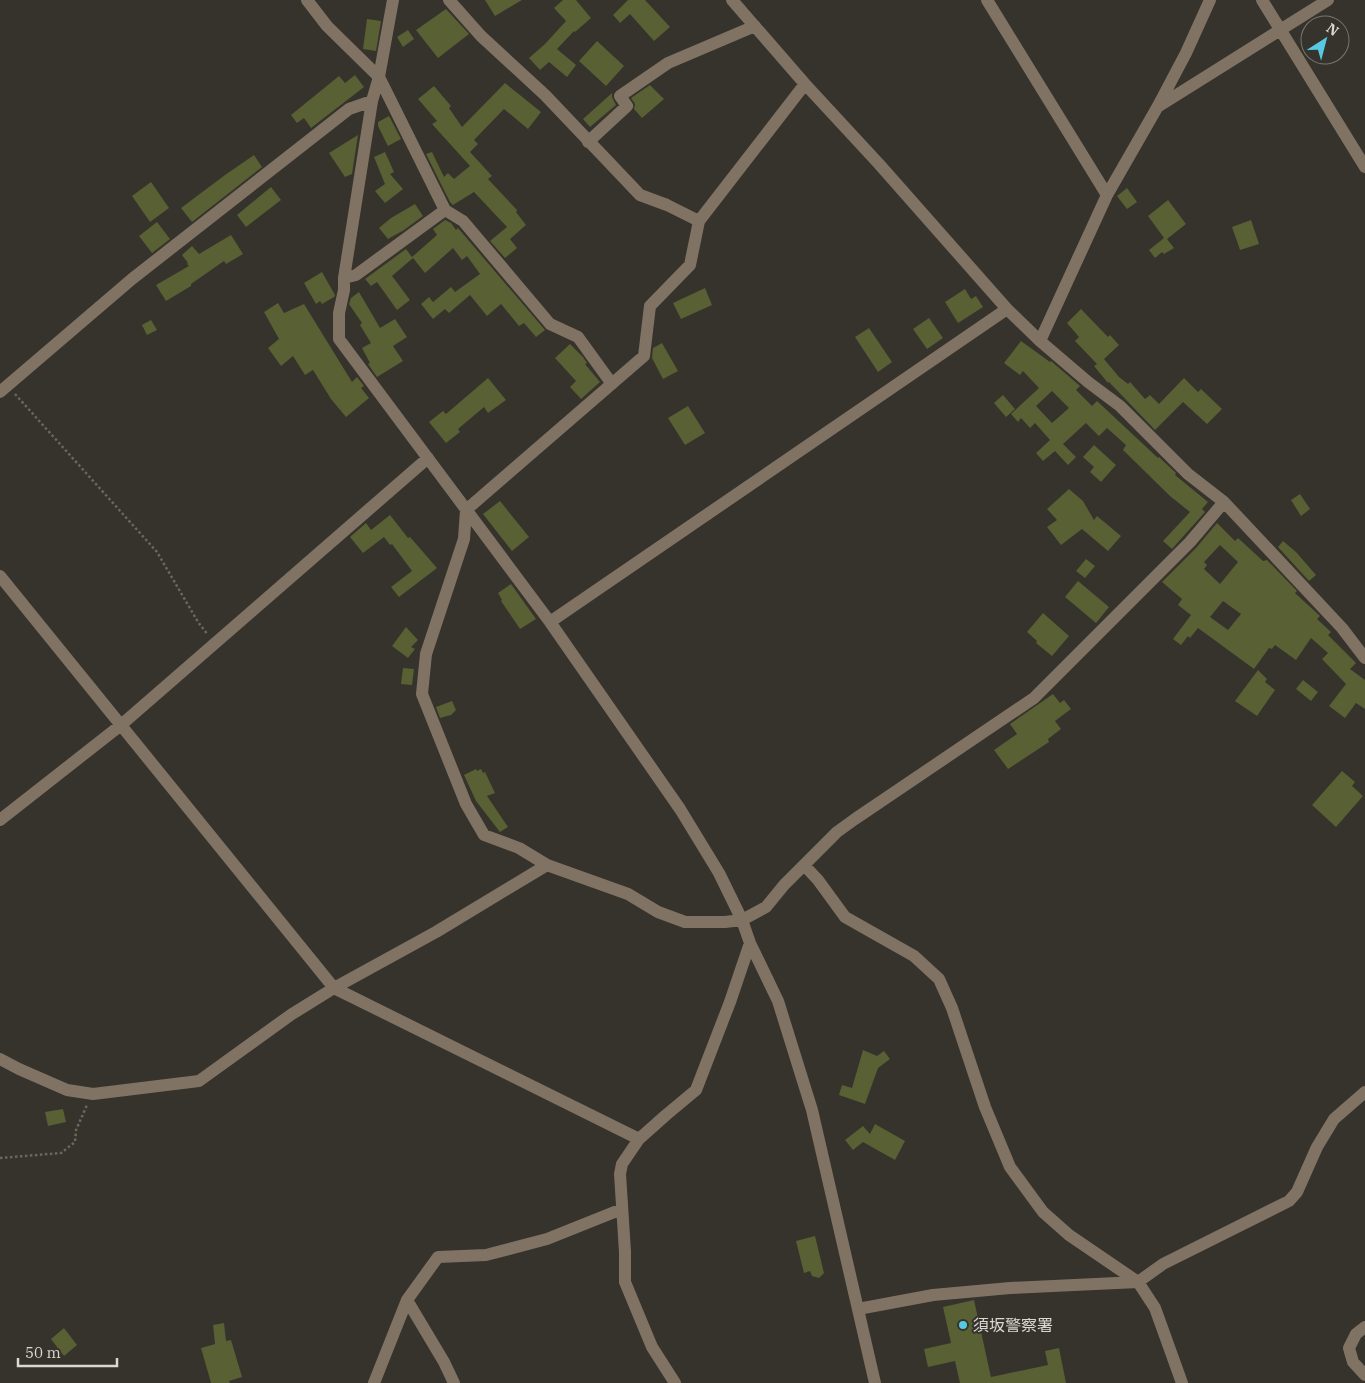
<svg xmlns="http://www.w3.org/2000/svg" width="1365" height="1383" viewBox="0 0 1365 1383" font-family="'IBM Plex Serif','Noto Sans JP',serif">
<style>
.building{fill:#586034;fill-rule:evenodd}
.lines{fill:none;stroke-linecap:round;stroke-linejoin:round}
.path{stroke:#696760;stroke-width:2.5;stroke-dasharray:2.5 2.5;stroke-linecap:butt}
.minor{stroke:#817364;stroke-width:12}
.poi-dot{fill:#57c9e2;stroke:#35332c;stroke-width:2}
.labels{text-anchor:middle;stroke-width:4;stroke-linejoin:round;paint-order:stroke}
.poi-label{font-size:16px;fill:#dad8d4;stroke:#35332c;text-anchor:start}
</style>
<rect width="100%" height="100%" fill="#35332c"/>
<path class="building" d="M485,0H522L495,16Z
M563,0H576L591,18L575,32L574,31L557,49L576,65L567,77L549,62L540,70L529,58L545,44L566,21L554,8Z
M628,0H645L670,27L654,41L630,14L620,23L613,15Z
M446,9L469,34L438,58L416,30Z
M367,19L381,21L376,51L363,49Z
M408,30L414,39L403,47L397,37Z
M597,41L624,66L606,86L579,61Z
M355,75L364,87L311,128L304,118L297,123L291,115L339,76L345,83Z
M505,83L541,112L528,129L504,109L474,140L478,144L470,152L492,176L488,179L517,210L516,212L526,225L510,239L517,248L505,258L490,241L507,227L474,192L453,205L450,202L426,154L432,152L444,177L448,173L454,179L470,166L432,124L437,121L418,99L434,86L451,106L449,108L462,127Z
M650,85L664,99L642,118L634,109L635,104L631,98Z
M612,93V97L616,105L590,127L583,119Z
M389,116L401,139L388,146L378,126V122Z
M358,135L352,174L345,177L329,153Z
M385,152L394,172L390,174L403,189L385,203L375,191L385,184L374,157Z
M254,155L262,167L192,222L181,208L225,175Z
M151,182L169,208L150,222L132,196Z
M271,187L281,200L246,227L237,215Z
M1127,188L1137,202L1127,209L1117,196Z
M1168,200L1186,224L1167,239L1174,248L1164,254L1162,252L1155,258L1149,250L1164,238L1148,216Z
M415,204L423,216L404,230L388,239L379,228L391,218Z
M445,220L451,223L456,230L458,228L545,330L536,337L524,323L519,326L501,304L487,316L470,295L449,313L445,309L433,319L421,304L429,297L433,302L451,287L455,292L480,274L467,256L462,260L453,248L425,273L413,258L392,276L410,300L397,310L377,282L371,286L365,279L406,249L412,257L437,235L433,229Z
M1251,220L1259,244L1240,250L1232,227Z
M157,222L170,239L152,253L139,236Z
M231,235L243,254L226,264L224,261L191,284V286L166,301L156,285L189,266L187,264L188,263L182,255L192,246L199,254Z
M322,272L335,295L334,297L322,304L320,301L316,304L304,283Z
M705,288L712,305L681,319L673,303Z
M965,289L971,299L976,296L983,307L958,323L945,302Z
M359,292L380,328L395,319L407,337L393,346L403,361L377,377L368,364L370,363L362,348L371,343L360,325L362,323L349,304L351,298Z
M278,303L284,313L304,304L352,382L357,377L364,386L361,388L369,398L346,417L331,399L313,370L305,375L293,356L281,366L268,348L279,339L264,312Z
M1081,309L1108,337L1110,335L1119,345L1104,359L1119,377L1128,384L1130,382L1145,399L1150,395L1159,404L1184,378L1198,392L1201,389L1222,409L1207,424L1183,402L1155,430L1109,382L1108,383L1094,366L1097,364L1075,341L1079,337L1067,323Z
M929,318L943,338L927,349L913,329Z
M151,320L157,330L147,335L142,325Z
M869,328L892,362L878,372L855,337Z
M1021,341L1050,362L1051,361L1080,386L1076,390L1092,406L1097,401L1158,458L1159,457L1176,473L1175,475L1208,502L1202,509L1205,512L1172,549L1163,541L1190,512L1170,496L1123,450L1126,445L1107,428L1099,436L1086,423L1063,444L1076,457L1068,465L1055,451L1043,461L1036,453L1050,440L1035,423L1030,428L1021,418L1018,422L1011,414L1039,388L1023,371L1020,375L1004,363ZM1052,391L1069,408L1052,423L1036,406Z
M662,343L678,371L663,379L652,358L653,348Z
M570,344L583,357L587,363L585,364L600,382L581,399L570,387L576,381L555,358Z
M488,378L506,400L488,413L484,407L458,429L460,432L446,443L429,422L443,411L446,414Z
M1003,395L1015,409L1006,417L994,403Z
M688,406L705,433L685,445L668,418Z
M1094,445L1116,465L1101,482L1090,472L1094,467L1083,457Z
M1069,489L1083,501L1094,520L1097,516L1121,536L1108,551L1082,529L1061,545L1047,527L1057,520L1047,509Z
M1300,494L1310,509L1301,516L1291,500Z
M500,501L529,537L512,551L483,514Z
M390,515L408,538L410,537L437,568L399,597L391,587L412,571L392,544L390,545L384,537L363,553L350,537L366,523L371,530Z
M1217,523L1235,541L1238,538L1263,561L1267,560L1297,591L1295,593L1320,616L1317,619L1331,632L1328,635L1356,663L1350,669L1365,680V709L1356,703L1345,718L1329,706L1346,684L1322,659L1328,653L1311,638L1296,660L1275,645L1272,649L1269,648L1254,669L1198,628L1190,638L1188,636L1181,645L1173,639L1191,615L1178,605L1182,599L1162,582L1196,548ZM1220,545L1238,562L1220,584L1204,569L1207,565L1204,562ZM1223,601L1241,614L1228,630L1210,617Z
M1283,541L1296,552L1316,575L1309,581L1278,547Z
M1086,559L1095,566L1085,578L1076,571Z
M1078,581L1109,607L1096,623L1065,597Z
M511,584L536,619L520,629L501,601L502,600L498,593Z
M1043,613L1069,636L1052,656L1036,643L1037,641L1027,632Z
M406,627L418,640L411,647L415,649L408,658L392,646Z
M403,668L414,669L412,685L401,684Z
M1258,670L1267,679L1265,682L1275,690L1257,716L1235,701Z
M1303,680L1318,692L1311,701L1296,689Z
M1053,694L1060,703L1064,700L1071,709L1055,721L1061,729L1048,739L1049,742L1008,769L994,750L1017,734L1010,724Z
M452,701L456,710L451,715L440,718L436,707Z
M476,769L477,771L481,769L483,773L485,772L495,793L487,796L508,827L500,832L476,801L464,775Z
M1342,771L1355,782L1352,786L1363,796L1336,827L1312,805Z
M863,1050L877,1056L884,1051L890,1059L878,1068L865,1104L839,1095L842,1085L852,1088Z
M63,1109L66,1122L48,1126L45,1112Z
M875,1124L905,1141L895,1160L863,1142L853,1150L845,1140L863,1126L870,1134Z
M815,1236L824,1273L819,1278L812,1276L810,1271L804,1273L796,1241Z
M974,1300L991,1377L1048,1365L1045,1351L1059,1348L1066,1383H960L955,1361L928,1367L924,1349L951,1343L943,1307Z
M224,1323L226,1341L231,1340L242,1377L229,1381L230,1383H211L201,1348L215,1344L213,1325Z
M64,1328L77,1345L64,1356L51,1339Z"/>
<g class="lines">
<path class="path" d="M15,394L157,552L198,622L208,635
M0,1158L61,1153L75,1142L76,1130L87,1105"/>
<path class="minor" d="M307,0L327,26L379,77L445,210L463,221L550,324L578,337L612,384
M393,0L379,77L372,101L344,278V290L339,313V339L550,622L680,809L719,873L742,920L750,943L778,1001L812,1110L875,1383
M449,0L481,36L545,95L640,195L667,205L699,221
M732,0L805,84L879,164L1007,309L1040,341L1088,382L1120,406L1188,474L1224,502L1342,628L1365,658
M987,0L1107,195
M1262,0L1365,167
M805,84L699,221L690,265L650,306L644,356L466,510L464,539L426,654L422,694L466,804L484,835L519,848L547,865L628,894L658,912L685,922H725L742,920L766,907L784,885L837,832L855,819L1034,698L1190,542L1224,502
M1159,106L1328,0
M588,142L627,106L620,96L668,63L755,26
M344,278L356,275L445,210
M1040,341L1107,195L1158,106L1186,53L1210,0
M0,392L132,279L349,109L372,101
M0,576L334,988L639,1139
M550,622L1007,309
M0,820L121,725L428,458
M804,865L818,880L845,917L914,956L939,979L952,1008L985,1107L1010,1167L1043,1212L1069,1235L1138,1282L1155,1308L1182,1383
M0,1059L19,1069L67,1090L93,1094L199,1081L292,1014L334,988L436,932L547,865
M407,1300L444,1362L454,1383
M858,1309L933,1295L1010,1288L1138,1282L1163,1264L1289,1201L1297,1192L1317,1147L1334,1119L1365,1092
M1365,1327L1356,1334L1349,1348L1353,1362L1365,1375
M374,1383L407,1300L438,1257L486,1255L547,1239L622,1209
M675,1383L652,1347L625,1282V1252L620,1174L622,1164L639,1139L666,1115L696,1090L730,1002L750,943"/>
</g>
<circle class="poi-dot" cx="963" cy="1325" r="5"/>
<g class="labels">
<g class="poi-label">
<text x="973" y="1331">須坂警察署</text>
</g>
</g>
<g transform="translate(1325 40) rotate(36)"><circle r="24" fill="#35332c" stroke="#77756f"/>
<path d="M0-4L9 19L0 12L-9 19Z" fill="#57c9e2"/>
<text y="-8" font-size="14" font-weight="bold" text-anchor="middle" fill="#dad8d4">N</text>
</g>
<path d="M18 1358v8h99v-8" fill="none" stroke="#dad8d4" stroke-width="2.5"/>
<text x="25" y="1358" font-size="15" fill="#dad8d4" stroke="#35332c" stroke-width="4" paint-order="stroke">50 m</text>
</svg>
